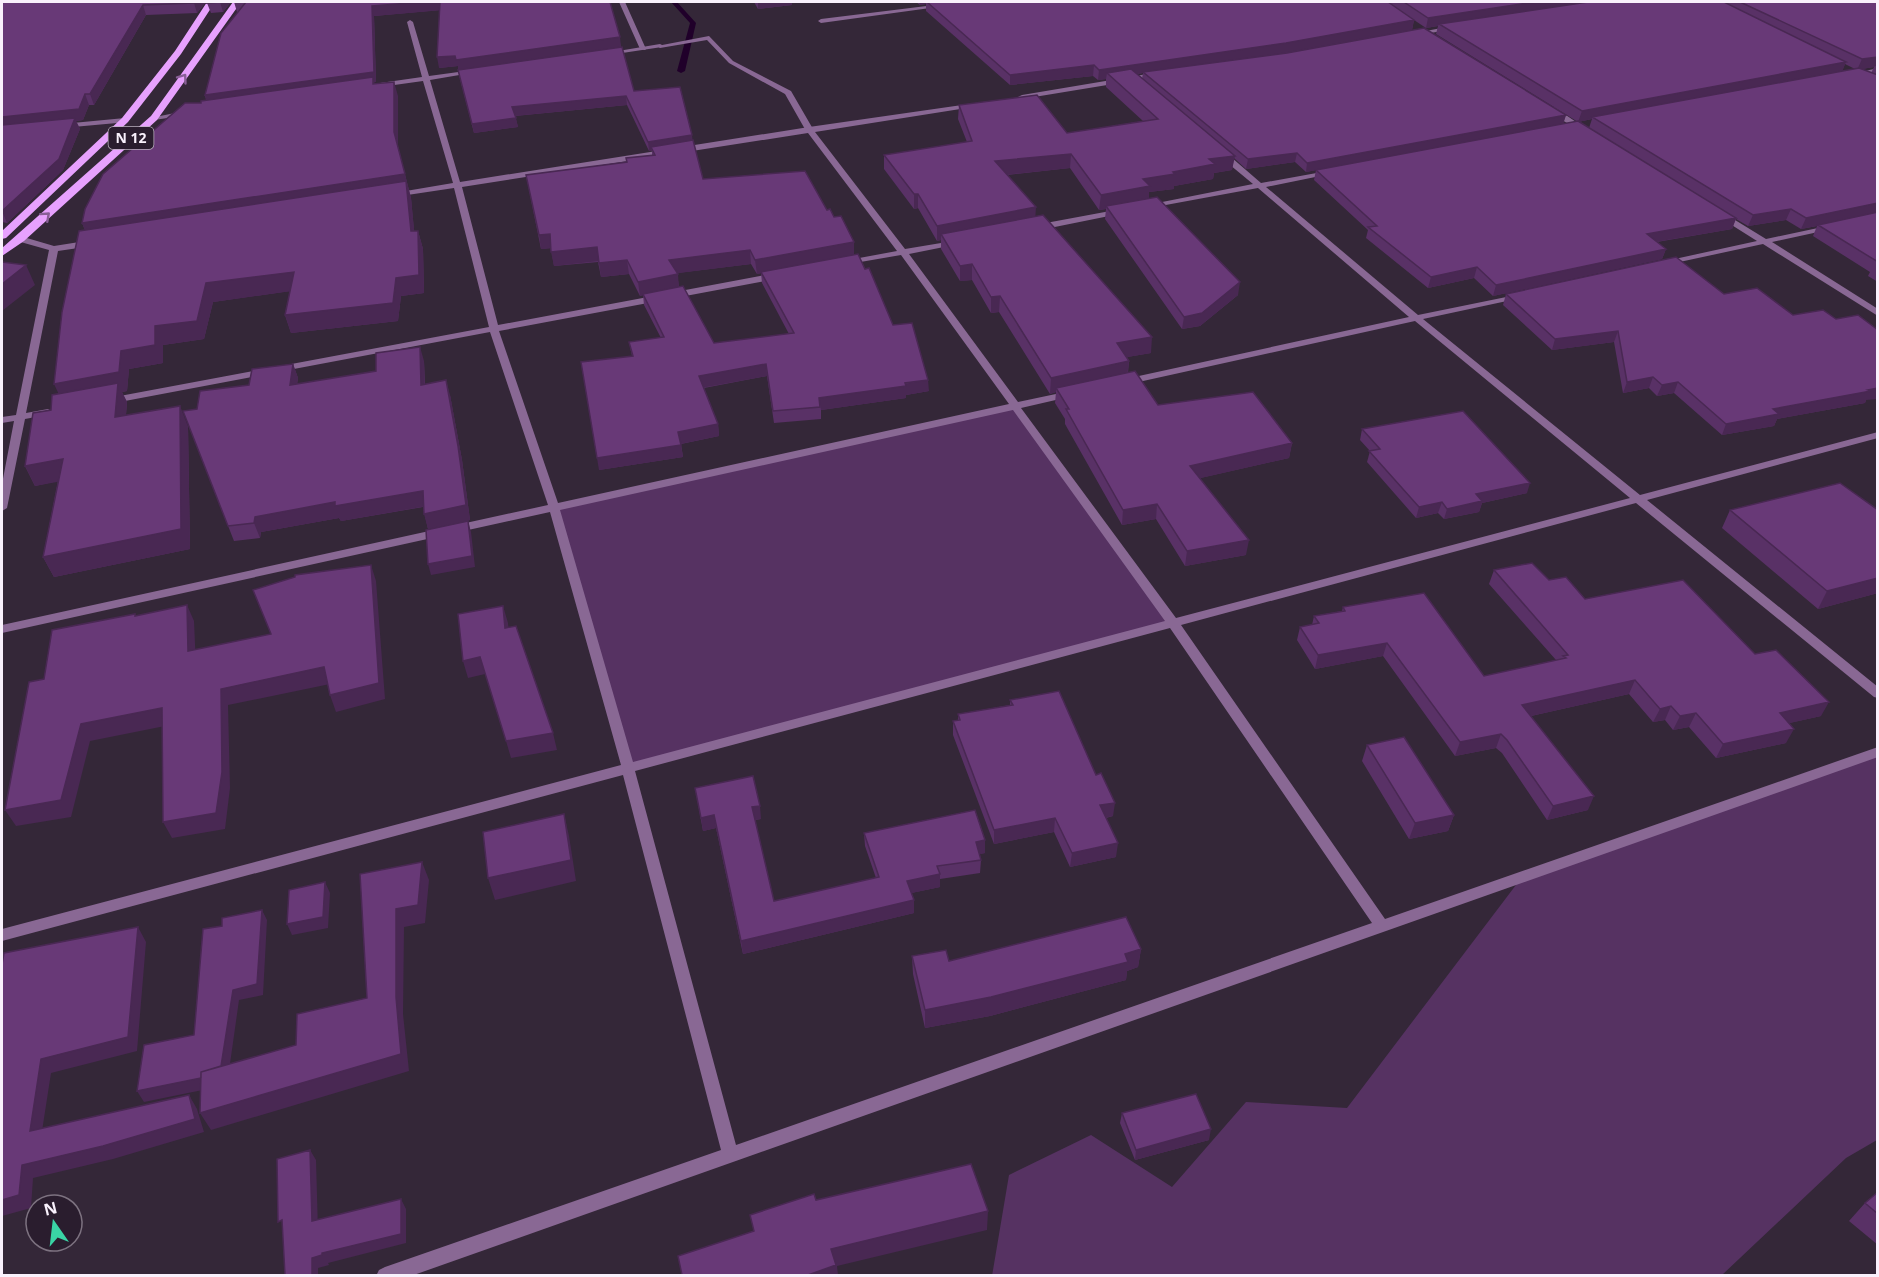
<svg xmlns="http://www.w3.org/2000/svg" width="1879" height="1277" viewBox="0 0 1879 1277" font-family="'Open Sans',sans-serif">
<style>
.green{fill:#563262}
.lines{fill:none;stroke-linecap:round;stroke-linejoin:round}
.stream{fill:#20002a;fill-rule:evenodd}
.lane{fill:#896894;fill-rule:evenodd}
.street{fill:#896894;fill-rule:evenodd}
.primary{fill:#e7a1fe;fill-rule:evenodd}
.wall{fill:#593166;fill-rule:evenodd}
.shaded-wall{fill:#492853}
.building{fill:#683977;stroke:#492853;stroke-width:1.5}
.oneway{stroke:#885f96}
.labels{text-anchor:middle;stroke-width:4.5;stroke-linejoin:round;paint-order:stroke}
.shield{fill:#2a1d2e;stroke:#bbb1be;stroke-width:1.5}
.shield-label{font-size:14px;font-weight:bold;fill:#f9f1fc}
</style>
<rect width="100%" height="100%" fill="#342738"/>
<path class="green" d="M1015,406L1173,623L628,768L554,507Z
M1877,752V1140L1846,1158L1722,1275L992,1276L1009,1175L1091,1135L1172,1187L1246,1102L1347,1108L1522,877Z"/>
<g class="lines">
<path class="stream" d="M671,2H677L696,23L685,71L681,73L677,71L690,23Z"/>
<path class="lane" d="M619,2H625L646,49L645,50L640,49Z
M709,36L733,61L791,91L813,129L812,131H806L785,94L729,63L707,40L660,48L657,46Z"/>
<path class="street" d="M959,2H974L821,23L818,21L821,19Z
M410,20L413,22L429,76L473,70L477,72L430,80L460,182L809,127L976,103V107H973L815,132L905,249L959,240V244L909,254L1018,402L1070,391L1073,392V396L1021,408L1176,618L1630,498L1415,321L1125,385L1122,384L1120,382L1125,379L1409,317L1258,188L1144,209V205H1147L1253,184L1218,155V151H1224L1261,183L1333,170V174H1330L1266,187L1418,315L1521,294V298L1423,319L1640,495L1878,432V438L1647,500L1878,687V698L1874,697L1636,503L1181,625L1385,919L1878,747V757L411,1276H376L379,1270L385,1267L721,1150L623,775L2,941V929L621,765L550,512L2,633V625L548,505L490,332L109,404L104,401L109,398L489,327L454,188L394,197L390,195L394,193L453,183L423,81L380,87L376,85L380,83L422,77L407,22ZM808,133L897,251L843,261V265L901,255L1009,404L558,503L499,331L776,279L780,276L776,273L498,325L462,187ZM1013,410L1165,621L633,762L560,510ZM1170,628L1372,923L736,1145L635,771Z
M1452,26L1455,28L1454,29L1413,36L1410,34Z
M660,44L662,45V47L609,55L606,53Z
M1878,68V72L1852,77L1848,75Z
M1159,72L1163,74L1162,76L1022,99L1018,97L1022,95Z
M1548,107H1554L1588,130L1581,132L1548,111Z
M185,111L189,113L188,115L154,120L150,118Z
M125,118H128V122L62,128L58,126L62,124Z
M1121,209H1124V213L1035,231L1031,228L1035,225Z
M1722,212L1766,239L1832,225V229L1772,242L1878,309V316L1763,244L1661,266V262L1757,241L1719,217L1718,215Z
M20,236L54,246L92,240L96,243L92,246L58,251L26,413L48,409L53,412L52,414L25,419L7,508L2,511V484L14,421L2,423V417L16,415L49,250L17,241L16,239Z"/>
<path class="primary" d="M207,2H215L181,54L128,122L6,238L2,239V231L122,118L175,51Z
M233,2H241L157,120L24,241L2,256V248L151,116Z"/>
</g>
<path class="wall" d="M2,2H206L197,13L146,15L94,105H89L83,120L76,121L80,129L63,170L7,223L2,222Z
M231,2L223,12L211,13L207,3Z
M234,2H610L621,47L634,91L692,140L703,179L827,210L854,242V255L929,391L906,395V398L821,410V419L774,423L767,376L704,388L718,424L719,436L681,444L683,457L599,470L632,356L629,342L661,338L644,305L643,295L640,296L629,274L601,277L598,262L554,266L551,248L541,249L526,175L627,162L652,155V151H649L627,105L515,116L518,127L474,133L460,79L458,66L439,68L440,10L374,16L376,82H374L375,84L398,96V147L411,198L414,231H418L423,249L424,293L401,296L398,321L291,333L285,315L290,291L213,302L204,339L163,345V363L129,369L127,391L122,392L127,402L126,415L188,426L190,549L54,577L43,557L58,481L35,486L25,466L58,394L85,230L82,223L201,103L206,100L205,95L238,12H237ZM751,264L757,274L761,273L762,283L789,334L714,343L679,287L677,273Z
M754,2H792V5L758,9Z
M916,2H1878V282L1868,276L1870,272L1813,236L1817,226L1801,229L1786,220L1748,226L1736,219L1732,229L1657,242L1666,249L1662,259L1493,296L1474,278L1428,288L1366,238L1368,230L1314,180L1316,170L1306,172L1295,162L1246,169L1234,158L1232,170L1214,173L1213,179L1174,186V189L1149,192V199L1238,295L1200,326L1182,329L1105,219L1106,209L1099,210L1070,168L1007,175L1035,217L1151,353L1127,357L1129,361L1128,373L1158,405L1292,443L1289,458L1200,478L1246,555L1185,566L1156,519L1122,525L1065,424V419L1055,403L1056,392L1050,394L999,312L991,313L972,280L960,281L941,249V240L937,241L918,208L914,209L884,169V155L967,142L958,119L959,105L1067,133L1143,121L1106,87V79L1098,80L1093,76L1010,85L926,11V4L920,5ZM1414,20L1426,28L1438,26L1436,34L1578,122L1592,119L1589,128L1563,124L1566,115L1412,30ZM1845,64L1855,69L1842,71ZM1874,67L1871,73L1861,69ZM1143,73L1142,79L1137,74Z
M1506,294H1724L1866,400L1865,403L1777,419L1774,426L1722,435L1674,393L1657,396L1649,388L1623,393L1614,342L1552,350L1503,305Z
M424,361L425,384L450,395L462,460L470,520L428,529L423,507L341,521L339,518L261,532L260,538L234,541L183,411L197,409L293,364L298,378L297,384L376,371Z
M1362,429L1527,493L1482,503L1479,512L1444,519L1438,513L1416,518L1367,462L1370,451L1360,440Z
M1730,510H1878V593L1818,609L1722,528Z
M1494,570L1549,580L1585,599L1755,654L1821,716L1789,723L1786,743L1716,758L1689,727L1673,730L1665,720L1653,722L1629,694L1531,716L1588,810L1547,820L1502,753L1496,748L1455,756L1383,656L1315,669L1297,640L1300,627L1312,625L1314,616L1342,611L1343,607L1484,676L1556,660L1489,584Z
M1010,700L1113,816L1106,818L1116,857L1070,867L1054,832L994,844L953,735V721L958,720V714L1010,705Z
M1367,745L1454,815L1448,831L1409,839L1362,761Z
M695,788L761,819L755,820L774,901L876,878L865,846L864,833L985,840V853L979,854L981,860L980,873L940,879V887L911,893L914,900V913L743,954L716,828L703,831Z
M1141,949L1138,967L1127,971L1126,980L990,1016L925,1028L913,974L912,956L949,961Z
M1122,1113L1209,1140L1135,1160L1120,1123Z
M1878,1192V1245L1849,1221L1865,1203Z"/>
<path class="shaded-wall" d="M195,2H206L197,13L194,3Z
M220,2H231L223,12Z
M423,2H441L443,10L374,16L376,82H374L377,91L208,106L205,95L372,6Z
M758,2H792V5L758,9Z
M919,2H926V4L920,5Z
M1535,2H1596L1439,24L1438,26L1426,28L1428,18Z
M143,5L146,15L94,105L90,94Z
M1414,20L1412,30L1285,53L1143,72V73L1112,78L1107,73L1106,79L1098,80L1099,70Z
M620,37L621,47L458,71V66L439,68L437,57Z
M1878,57V67L1875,66L1874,67L1857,70L1862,59Z
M1846,62L1842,72L1592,117V119L1578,122L1582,111Z
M1094,65L1093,76L1010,85V75Z
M394,82L398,96V147L411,198L416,249L88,238L82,223L394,132Z
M85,94L89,105L83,120L76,121L80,129L63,170L7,223L2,211V117Z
M626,96L627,105L514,116L512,107Z
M1566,115L1563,124L1306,172L1307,163Z
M516,118L518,127L474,133L472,124Z
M692,135L693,144L651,147L652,151H649L648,142Z
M1297,153L1295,162L1246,169L1248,159Z
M1071,154L1070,168L994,176L995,161Z
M1235,156L1232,170L1214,173L1213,179L1174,186V189L1149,192V201L1106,206V209L1099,210L1101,195L1143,179L1173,172L1209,159Z
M914,194H918V208L914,209Z
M1878,203V214L1801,229L1806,218Z
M1036,207L1035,222L941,234V240L937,241V226Z
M1791,209L1786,220L1748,226L1753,215Z
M1736,218L1732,229L1643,244L1647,234Z
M418,231L423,249L424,293L401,296L398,321L291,333L285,315L396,278Z
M550,234L553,248L541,249L539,235Z
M854,242V256L757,274L755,260Z
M597,247L599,261L554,266L551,252Z
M1666,249L1662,259L1493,296L1496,285Z
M750,250L751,264L671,274L669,260Z
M627,260L629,274L601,277L599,263Z
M972,264V280L960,281V266Z
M26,265L35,285L2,311V284Z
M1477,267L1474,278L1428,288L1431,277Z
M294,272L299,290L213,302L204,339L163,345V363L129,369L127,391L122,392L127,402L124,437L115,417L63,403L54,384L121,351L155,326L206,283Z
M678,274L679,289L640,296L638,282Z
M1240,282L1238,295L1200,326L1182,329L1184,317Z
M1000,296L999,312L991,313V297Z
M1618,331L1614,342L1552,350L1555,339Z
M1152,337L1151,353L1116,359L1117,343Z
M420,347L424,361L425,399L421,385Z
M1129,361L1127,377L1056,388V392L1050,394L1051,378Z
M293,364L298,378L295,400L290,385Z
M766,364L767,376L701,388L699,376Z
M1653,377L1649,388L1623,393L1627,382Z
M446,380L450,395L462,460L470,520L428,529L424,514Z
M928,380L929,391L906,395V398L821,410L819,398Z
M1678,382L1674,393L1657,396L1662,385Z
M1878,388V399L1866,400L1865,403L1777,419L1774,426L1722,435L1726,424L1773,409Z
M180,406L188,426L190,549L54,577L43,557Z
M718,424L719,436L680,444L678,432Z
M1292,443L1289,458L1188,481L1190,466Z
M681,445L683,457L599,470L597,458Z
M63,459L73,479L35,486L25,466Z
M1530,483L1527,493L1482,503L1479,512L1444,519L1447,509L1476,494Z
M423,491L427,506L341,521L339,518L261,532L260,538L254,523L255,517L335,502Z
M1442,502L1438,513L1416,518L1419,507Z
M1157,504L1156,519L1122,525L1123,510Z
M468,521L471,532L475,567L431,575L428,564Z
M1249,540L1246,555L1185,566L1187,551Z
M371,565L376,581L385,699L336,712L330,695Z
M1878,578V593L1818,609L1827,591Z
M187,605L194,621L196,667L188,651Z
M503,606L508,623L510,645L505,628Z
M1387,643L1383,656L1315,669L1318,655Z
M480,657L485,674L468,678L463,661Z
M324,667L330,684L228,705L230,788L225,829L172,838L163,822L221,689Z
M1635,680L1629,694L1517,719L1522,705Z
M1829,702L1821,716L1772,727L1780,713Z
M1671,706L1665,720L1653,722L1660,709Z
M162,708L170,725L90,741L71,817L16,826L5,810L81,724Z
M1696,713L1689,727L1673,730L1680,716Z
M1794,729L1786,743L1716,758L1723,744Z
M553,733L557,750L511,758L506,741Z
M1501,734L1496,748L1455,756L1460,742Z
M1594,796L1588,810L1547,820L1553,806Z
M1115,803L1113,816L1099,819L1100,805Z
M760,806L761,819L754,820L752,807Z
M564,814L569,836L576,881L495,900L488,878Z
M714,815L716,828L703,831L701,818Z
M1454,815L1448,831L1409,839L1415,823Z
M1055,818L1054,832L994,844V830Z
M985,840V853L976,855V842Z
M1118,843L1116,857L1070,867L1072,853Z
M422,862L429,880L425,923L404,927L403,1014L409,1071L211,1130L200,1113L396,997V909Z
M940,874V887L907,894V881Z
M325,882L330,893L328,928L292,935L287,924Z
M914,900V913L743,954L741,941Z
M262,910L267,920L263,995L239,1000L227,1085L144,1102L137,1091L220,1074L233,990Z
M138,927L146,942L137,1051L51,1073L40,1144L30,1131L41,1059Z
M1141,949L1138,967L1127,971L1126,980L990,1016L925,1028V1010Z
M189,1095L197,1109L204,1132L113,1159L33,1178L31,1208L2,1216V1200L22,1165Z
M1211,1129L1209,1140L1135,1160L1136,1150Z
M310,1150L316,1160L318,1231L312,1221Z
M401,1199L406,1209V1243L328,1263L329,1265L318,1268V1275H312V1258L322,1253Z
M988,1211L987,1230L837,1266L838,1275H808L831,1249Z"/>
<path class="building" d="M2,2H195L194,3L143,5L90,94H85L79,109L2,117Z
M208,2H220L207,3Z
M246,2H423L372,6L374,72L205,95L221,33Z
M440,2H610L620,37L456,60L455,56L437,57Z
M927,2H1388L1414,20L1286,43L1099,70L1094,65L1010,75Z
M1404,2H1535L1428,18Z
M1588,2H1724L1846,62L1582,111L1439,24Z
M1740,2H1878V57L1862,59Z
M1424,28L1566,115L1307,163L1297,153L1248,159L1143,72L1287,53Z
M622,47L634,91L680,87L692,135L648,142L626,96L512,107L516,118L472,124L458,70Z
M1859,68L1878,75V203L1806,218L1791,209L1753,215L1592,117Z
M1131,69L1235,156L1209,159L1215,164L1173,172L1175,174L1143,179L1150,186L1101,195L1071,154L995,161L1036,207L937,226L918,194H914L884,155L972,141L959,105L1037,95L1067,133L1158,119L1107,73Z
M373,77V84L394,82V132L405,174L82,223L85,209L103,174L185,103H201V101Z
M75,118L59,159L2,211V125Z
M1578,121L1736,218L1647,234L1666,249L1496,285L1477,267L1431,277L1368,227L1377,226L1316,170Z
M693,140L703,179L805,171L827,210L830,209L834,217L841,216L854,242L755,260L750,250L669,260L678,274L638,282L627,260L599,263L597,247L551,252L550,234L539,235L526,175L627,162L626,158L655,155L651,147Z
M406,181L411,231H418L419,275L396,278L393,303L285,315L294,272L206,283L197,321L155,326V345L121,351L119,372L54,384L62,312L79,231Z
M1157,197L1240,282L1202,313L1184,317L1106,206Z
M1878,212V262L1818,225Z
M1043,215L1152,337L1117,343L1129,361L1051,378L1000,296L991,297L972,264L960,266L941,234Z
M858,254L865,269L869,268L893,325L912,323L928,380L905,383L906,386L819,398L820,407L773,411L766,364L699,376L718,424L678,432L681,445L597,458L581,362L633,356L629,342L664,337L643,294L683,286L714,343L794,333L761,272Z
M1676,257L1724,294L1757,288L1793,315L1823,310L1836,319L1858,315L1878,330V388L1868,390L1871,391L1773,409L1779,414L1726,424L1678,382L1662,385L1653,377L1627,382L1618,331L1555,339L1506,294Z
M2,262L26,265L2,284Z
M420,347L421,385L446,380L458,446L466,505L424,514L423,491L335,506V502L255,517L254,523L228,526L183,411L197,409L200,391L249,385L252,369L293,364L290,385L376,371V353Z
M1135,371L1158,405L1253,392L1292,443L1190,466L1249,540L1187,551L1157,504L1123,510L1066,409H1069L1056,388Z
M118,383L115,417L180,406L181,529L43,557L63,459L25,466L33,413L51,410L52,395Z
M1463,411L1530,483L1476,494L1482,501L1447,509L1442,502L1419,507L1369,451L1380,449L1362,429Z
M1840,483L1878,510V578L1827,591L1730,510Z
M468,521L472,556L428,564L426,530Z
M1532,563L1549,580L1566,577L1585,599L1683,580L1755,654L1776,650L1829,702L1780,713L1794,729L1723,744L1696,713L1680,716L1671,706L1660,709L1635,680L1522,705L1594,796L1553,806L1507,740L1501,734L1460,742L1387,643L1318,655L1300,627L1319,623L1314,616L1345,611L1343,607L1424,593L1484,676L1566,658L1563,656L1568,655L1494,570Z
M371,565L379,683L330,695L324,667L221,689L222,772L216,813L163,822L162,708L81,724L61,800L5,810L29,682L44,679L52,630L135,614V616L187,605L188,651L271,634L253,590L295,577V575Z
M503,606L505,628L516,626L553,733L506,741L480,657L463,661L458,614Z
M1059,691L1096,775L1101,773L1115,803L1100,805L1118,843L1072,853L1055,818L994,830L953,721L960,720L958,714L1013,705L1010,700Z
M1404,737L1454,815L1415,823L1367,745Z
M753,776L760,806L752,807L774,901L879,877L864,833L975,810L985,840L976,842L981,860L937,866L940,874L907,881L914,900L741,941L714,815L701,818L695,788Z
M564,814L571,860L488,878L483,832Z
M422,862L418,905L396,909V997L401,1054L200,1113L201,1072L296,1045L297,1014L367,998L360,874Z
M325,882L323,917L287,924L289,890Z
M262,910L257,984L233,990L221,1066L201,1072V1078L137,1091L144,1045L194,1035L203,929L222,926V918Z
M1126,917L1141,949L1125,954L1128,962L991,997L925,1010L912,956L946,950L949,961Z
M138,927L128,1037L41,1059L30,1131L189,1095L195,1119L103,1146L22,1165L19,1195L2,1200V964L4,953Z
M1196,1094L1211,1129L1136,1150L1122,1113Z
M310,1150L312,1221L401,1199V1234L322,1253V1255L312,1258V1275H285L282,1220L278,1222L277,1159Z
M971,1164L988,1211L831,1249L836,1265L808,1275H682L678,1256L754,1231L750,1215L814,1194L816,1200Z
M1878,1192V1214L1865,1203Z"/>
<defs><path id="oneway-chevron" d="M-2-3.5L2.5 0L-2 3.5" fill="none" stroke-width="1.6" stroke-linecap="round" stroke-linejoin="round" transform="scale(1.5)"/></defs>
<g class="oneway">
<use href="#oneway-chevron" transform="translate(183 78) rotate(-54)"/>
<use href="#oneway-chevron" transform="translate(46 216) rotate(-42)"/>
</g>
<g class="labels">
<rect class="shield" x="108.5" y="127" width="45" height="22" rx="4.5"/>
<g class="shield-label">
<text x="131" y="143">N 12</text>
</g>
</g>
<rect width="1879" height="1277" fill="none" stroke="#f9f1fc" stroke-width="6"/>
<g transform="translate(54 1223) rotate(346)"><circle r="28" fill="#2a1d2e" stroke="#7d7280" stroke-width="1.5"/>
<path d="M0-4.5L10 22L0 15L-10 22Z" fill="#3ad4a5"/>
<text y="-9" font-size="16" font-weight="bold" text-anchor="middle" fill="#f9f1fc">N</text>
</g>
</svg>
